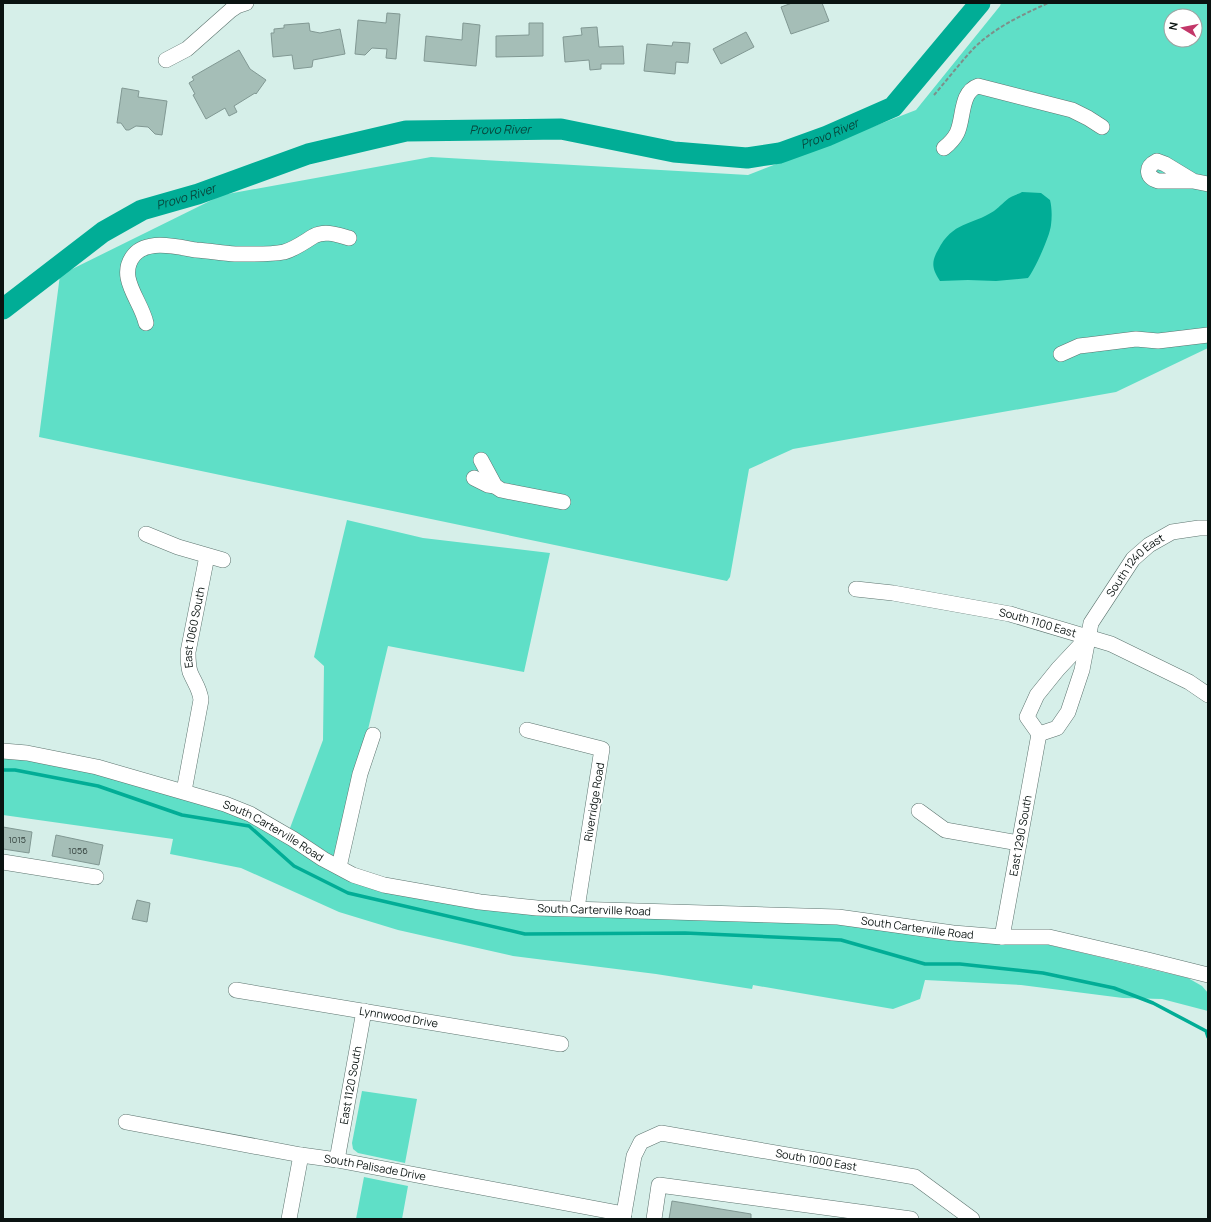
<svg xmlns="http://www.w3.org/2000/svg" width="1211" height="1222" viewBox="0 0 1211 1222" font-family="Manrope,sans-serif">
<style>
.green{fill:#5fdfc7;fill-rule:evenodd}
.water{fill:#01ad96}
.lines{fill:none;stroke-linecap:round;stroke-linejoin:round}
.stream{stroke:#01ad96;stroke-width:3.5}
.river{stroke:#01ad96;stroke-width:21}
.building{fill:#a5beb7;stroke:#819893}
.minor-casing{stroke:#5d746f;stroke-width:16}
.path{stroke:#7d8f8a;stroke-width:2;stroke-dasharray:4 2;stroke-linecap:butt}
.minor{stroke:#fff;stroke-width:15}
.labels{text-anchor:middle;stroke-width:3.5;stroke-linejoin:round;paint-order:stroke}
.number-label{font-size:9px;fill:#313e3a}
.street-label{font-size:11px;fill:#0a1311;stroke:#fff}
.water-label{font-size:12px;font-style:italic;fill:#07453b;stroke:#fff}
</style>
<rect width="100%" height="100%" fill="#d6efe9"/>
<path class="green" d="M1001,3H1208V348L1116,392L793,449L749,469L730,577L727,581L39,437L60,275L222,195L431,157L748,175L916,110L1000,6ZM1171,16H1195V40H1171Z
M347,520L423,538L550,553L524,672L388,646L337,859L290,828L323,740L324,666L314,657Z
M3,757L42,761L145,786L230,813L418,897L791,919L1041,943L1188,978L1202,986L1208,993V1011L1162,999L1123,998L1021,985L925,980L920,999L893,1009L753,985L752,989L656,974L513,956L398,930L339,912L241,868L170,854L173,839L3,815Z
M362,1091L417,1099L405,1163L358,1153L353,1149L352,1143Z
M364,1177L408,1186L402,1219H356Z"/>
<path class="water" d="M1022,192L1041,193L1050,200C1052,208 1052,217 1051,225C1050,236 1035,269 1028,278L996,281L968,280L940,281C932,269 931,262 938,250C953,221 971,226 994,211C1000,207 1005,200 1011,197C1014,195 1019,194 1022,192Z"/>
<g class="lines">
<path class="stream" d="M3,770H15L98,786L182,815L249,826L294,866L348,893L525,934L685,933L841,940L925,964H960L1043,973L1114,988L1153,1003L1206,1031L1208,1037"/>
<path class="river" id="s1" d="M3,309L103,232L142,210L198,194L308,154L406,131L561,129L674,152L747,158L780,153L827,136L893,107L980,3"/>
</g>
<path class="building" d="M792,3H822L829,21L791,34L781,7Z
M387,13L400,14L396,59L386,58L387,49L372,48L365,55L355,54L358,20L386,23Z
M309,23L310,31L320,33L340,29L345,54L313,60L312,67L294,69L292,55L273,57L271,33H274V29L284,28V25Z
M463,23L480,25L476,66L424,61L426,36L462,40Z
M529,23H543V56L496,57V36L529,35Z
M597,27L599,47L623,46L624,64H601V69L590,70L589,60L565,62L563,37L582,35L581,28Z
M746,32L754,47L721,64L713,49Z
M673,42L690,43L688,63L676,62L675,74L644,71L647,44L672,46Z
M239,50L250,69L266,80L256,94L255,93L234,106L237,112L229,116L225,108L206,119L193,95L195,94L189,83L194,80L192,77Z
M122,88L139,91L138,97L167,101L162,135L155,134L148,127L136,126L129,130H126L121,123H117Z
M3,827L32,832L29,853L3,849Z
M56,835L103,845L99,865L52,856Z
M137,900L150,903L147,922L132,919Z
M672,1201L751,1214V1219H669Z"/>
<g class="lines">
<defs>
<g id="minor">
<path d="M166,60L187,49L231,10L237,6L246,3"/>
<path d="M944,148C949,144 954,139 957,133C964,119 960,92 978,86L1072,110L1088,118L1102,127"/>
<path d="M1193,181L1165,164L1157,161C1145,167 1146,177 1158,181H1193L1208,184"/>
<path d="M146,323C141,300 116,277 134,255C148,239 178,247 196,250C209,251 222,253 235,254C251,254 268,255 284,252C295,249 304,242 314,236C325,230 338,235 349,238"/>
<path d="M1061,354L1079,346L1088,345L1136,339L1158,341L1208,335"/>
<path d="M481,460L495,486L501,490L563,502"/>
<path d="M474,478L488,485L495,486"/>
<path d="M146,534L178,547L223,560"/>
<path id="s2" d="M856,589L893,593L1010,614L1111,644L1189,682L1208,695"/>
<path d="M527,730L602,749L577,908"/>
<path id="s3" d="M1039,734L1057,728L1068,712L1082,670L1091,623L1133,559L1149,545L1172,532L1199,528H1208"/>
<path id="s4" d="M3,751L27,753L97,767L225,804L250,814L293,839L323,859L353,875L384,885L480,902L537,908L838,917L953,933L1002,937H1049L1148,960L1208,975"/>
<path id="s5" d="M184,791L201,700C200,689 194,682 190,672C188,665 188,659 188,652L207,556"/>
<path d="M919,811L945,830L1019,843"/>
<path d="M3,862L96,877"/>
<path d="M339,867L360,774L373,735"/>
<path id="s6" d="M1002,937L1039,734L1027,717L1037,695L1058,669L1088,637"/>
<path id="s7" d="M236,990L561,1044"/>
<path id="s8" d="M126,1122L301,1155L337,1160L624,1214"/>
<path id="s9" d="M337,1160L364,1011"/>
<path d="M289,1219L301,1155"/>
<path id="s10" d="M623,1219L634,1156L641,1142L661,1133L915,1177L972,1219"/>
<path d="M654,1219L659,1185L911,1219"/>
</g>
</defs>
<use href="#minor" class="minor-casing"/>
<path class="path" d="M934,95C947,80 960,63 974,48C994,28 1022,15 1048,3"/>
<use href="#minor" class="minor"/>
</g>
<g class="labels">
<g class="number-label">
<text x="17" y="843">1015</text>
<text x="78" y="854">1056</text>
</g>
<g class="street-label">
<text dy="4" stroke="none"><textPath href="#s3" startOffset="204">South 1240 East</textPath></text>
<text dy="4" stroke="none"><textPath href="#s2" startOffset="185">South 1100 East</textPath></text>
<text dy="4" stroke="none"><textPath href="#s5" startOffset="168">East 1060 South</textPath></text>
<text transform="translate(594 802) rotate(-81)" y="4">Riverridge Road</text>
<text dy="4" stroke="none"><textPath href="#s4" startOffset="284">South Carterville Road</textPath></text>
<text dy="4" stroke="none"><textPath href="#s6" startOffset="103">East 1290 South</textPath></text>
<text dy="4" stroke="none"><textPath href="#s4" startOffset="620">South Carterville Road</textPath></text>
<text dy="4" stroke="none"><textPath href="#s4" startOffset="944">South Carterville Road</textPath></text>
<text dy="4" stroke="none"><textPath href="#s7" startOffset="165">Lynnwood Drive</textPath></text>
<text dy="4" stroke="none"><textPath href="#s9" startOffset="76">East 1120 South</textPath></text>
<text dy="4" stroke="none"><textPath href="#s10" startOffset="259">South 1000 East</textPath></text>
<text dy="4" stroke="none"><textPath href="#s8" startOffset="253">South Palisade Drive</textPath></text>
</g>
<g class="water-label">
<text dy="4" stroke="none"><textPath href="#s1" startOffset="541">Provo River</textPath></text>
<text dy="4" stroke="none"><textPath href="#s1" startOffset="877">Provo River</textPath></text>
<text dy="4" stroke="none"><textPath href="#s1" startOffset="217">Provo River</textPath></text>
</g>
</g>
<rect width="1211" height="1222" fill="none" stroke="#0a1311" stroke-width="8"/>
<g transform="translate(1183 28) rotate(280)"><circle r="19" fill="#ffffff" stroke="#9da1a0"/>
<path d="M0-3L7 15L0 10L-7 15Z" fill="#c33769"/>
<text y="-6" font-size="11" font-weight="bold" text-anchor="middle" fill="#0a1311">N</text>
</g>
</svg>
